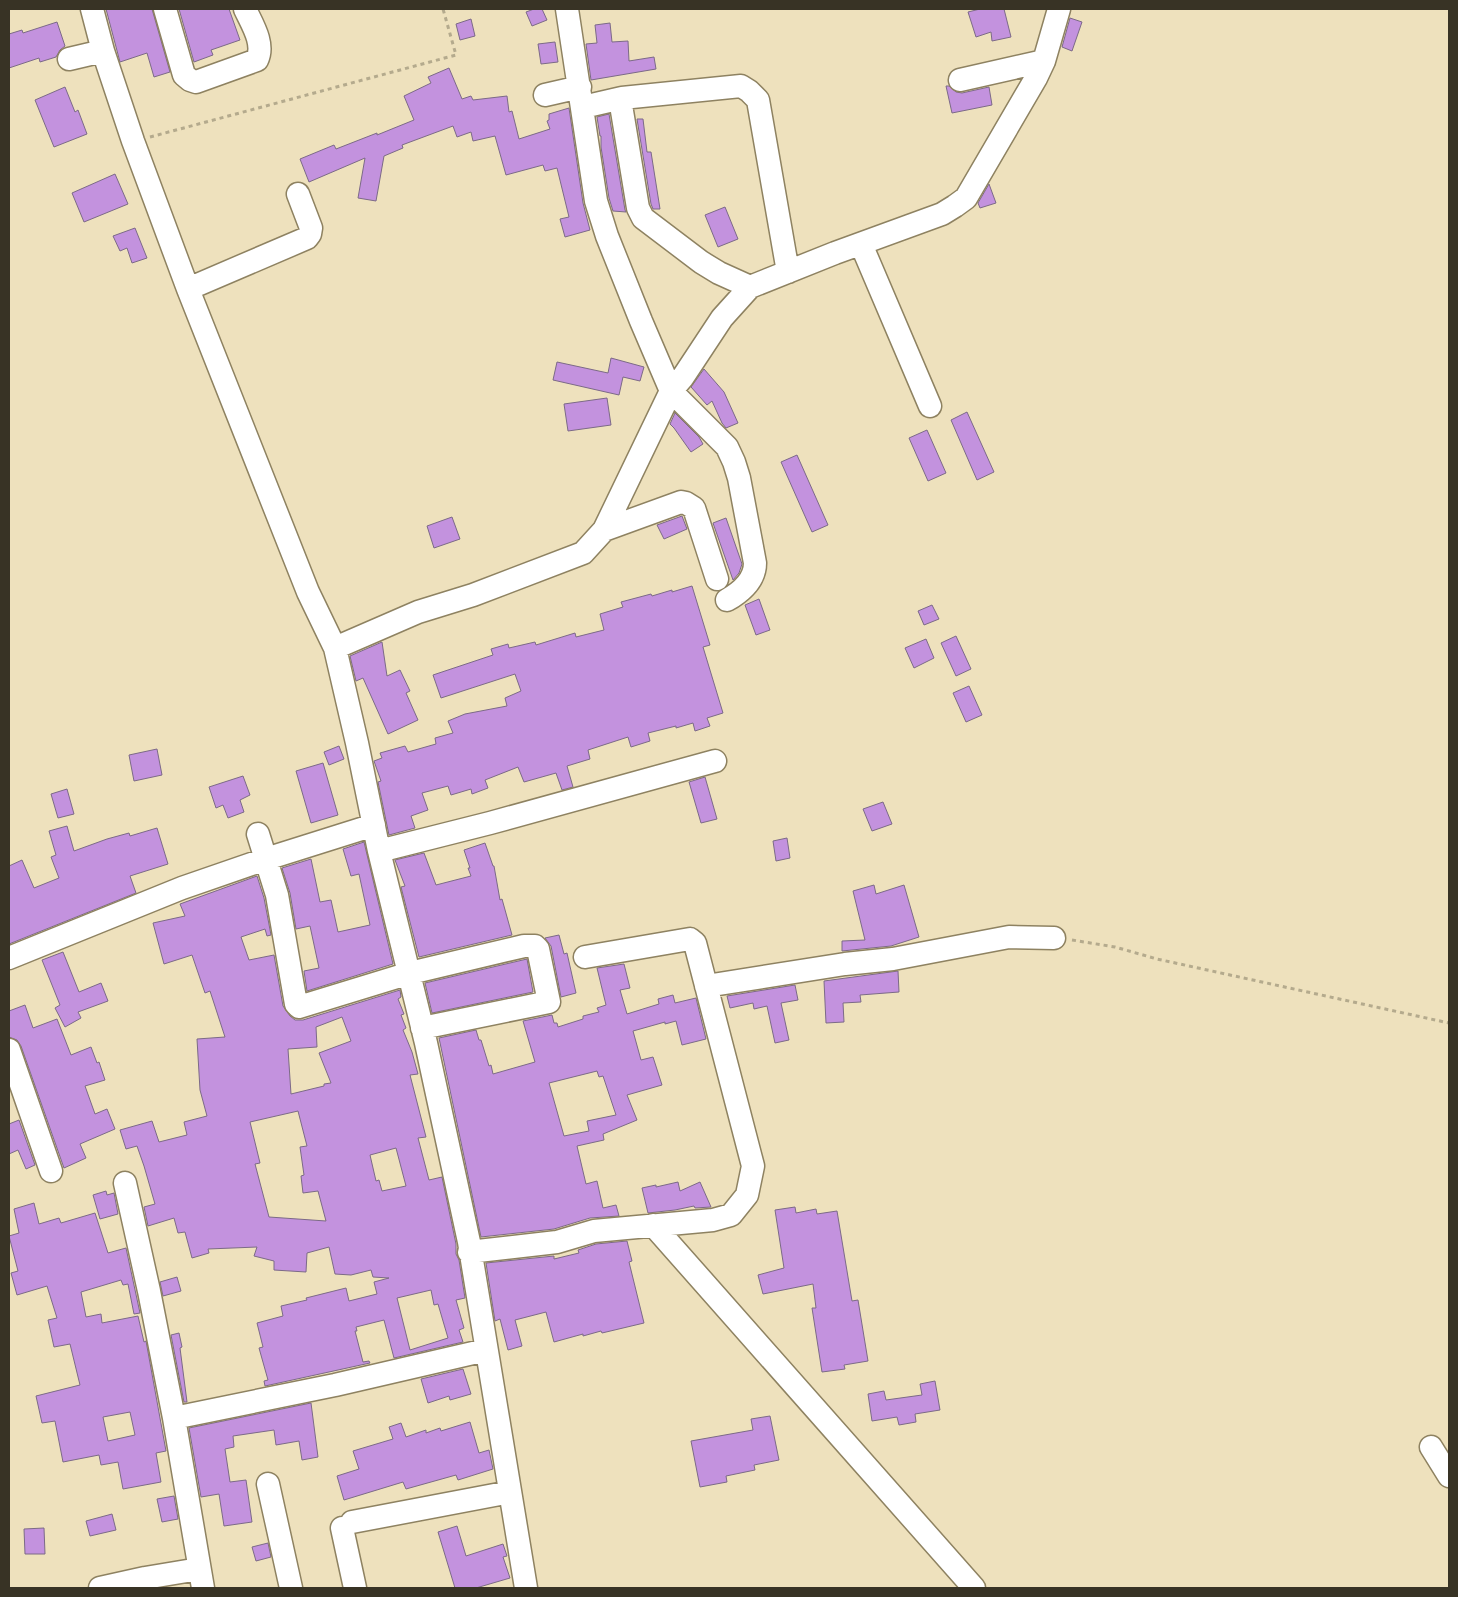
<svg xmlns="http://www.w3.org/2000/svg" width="1458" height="1597" viewBox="0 0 1458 1597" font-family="'DM Sans',sans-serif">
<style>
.building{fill:#c392de;stroke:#7c6a87;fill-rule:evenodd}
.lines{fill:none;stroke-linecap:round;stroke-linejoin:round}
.minor-casing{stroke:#8e8261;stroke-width:25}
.path{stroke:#b4aa8d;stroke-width:3;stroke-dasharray:4 4;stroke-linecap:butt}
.minor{stroke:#fff;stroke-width:22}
</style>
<rect width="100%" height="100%" fill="#eee1bd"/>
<path class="building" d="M106,9H152L170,72L154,77L147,53L120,62Z
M179,9H229L240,40L211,50L213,55L194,62Z
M534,9H542L547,20L532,26L526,12Z
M980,9H1004L1011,37L992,41L991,32L976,37L968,12Z
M1070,18L1082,22L1072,51L1062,47Z
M471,19L475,36L460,40L456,24Z
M57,22L65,46L60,50L56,57L40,62L39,58L9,68V34L22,30L23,33Z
M610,23L612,42L628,41L629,61L654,57L656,69L591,80L586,44L597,43L595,25Z
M555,42L558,62L541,64L538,44Z
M449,68L462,99L471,96L473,100L507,96L509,112L512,111L519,139L550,129L547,121L549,120V114L569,108L583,203L590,230L565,237L560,219L569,217L557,168L545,171L543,165L506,175L495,136L473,141L471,132L457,137L453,126L402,145L403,148L384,156L376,201L358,198L365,158L309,182L300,159L334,145L336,149L377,133V135L414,120L404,96L431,83L428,77Z
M946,86H949L956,92L962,93L989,87L992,105L952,113Z
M65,87L75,112L78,110L87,134L54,147L35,100Z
M609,114L625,210L626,212L613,211L609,198L601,147V136H600L597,117Z
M637,119H643L647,152H651L660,209H653L651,204Z
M115,174L128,204L84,222L72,193Z
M989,184L996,203L980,208L978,203Z
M725,207L738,239L718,247L705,215Z
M135,228L147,258L132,263L127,248L120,251L113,236Z
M611,358L644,367L640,381L623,377L619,395L553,380L557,362L608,373Z
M704,369L724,392L738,423L726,428L722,423L712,401L707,405L691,387Z
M607,398L611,425L568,431L564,404Z
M967,412L994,472L977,480L951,420Z
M675,413L699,437L703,444L691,452L674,428L670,424Z
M927,430L946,473L928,481L909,438Z
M797,455L828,525L812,532L781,462Z
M682,516L687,529L664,539L657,525Z
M452,517L460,539L434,548L427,526Z
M726,518L742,564L739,573L733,580L713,523Z
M692,586L710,645L703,647L723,713L707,718L710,726L695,731L693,723L676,728V726L648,733L650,741L631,747L628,737L588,750L590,759L567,766L573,787L562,790L556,773L524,782L518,767L485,780L488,788L472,794L471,789L451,795L448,786L422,793L428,810L411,816L415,828L389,835L378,782L381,781L374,761L382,758L380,753L405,746L408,752L436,744L435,738L453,733L448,721L465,714L507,706L505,698L521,691L515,674L441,698L433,675L493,655L491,649L508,644L509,648L535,642L536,645L575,633L576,637L604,630L600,614L623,607L621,602L651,594L652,596L672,590V592Z
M759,599L770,630L756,635L745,605Z
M932,605L939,619L924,625L918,611Z
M956,636L971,669L956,676L941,643Z
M926,639L934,658L914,668L905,648Z
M382,642L387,676L400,670L410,691L406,693L418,720L388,734L363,678L356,681L350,656Z
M969,686L982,715L966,722L953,693Z
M339,746L344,759L329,765L324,752Z
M157,749L162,775L134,781L129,755Z
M323,763L338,815L311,823L296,771Z
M243,776L250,795L240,800L244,812L228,818L223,805L216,808L209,787Z
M705,777L717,819L701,823L689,782Z
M67,789L74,814L58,818L51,794Z
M883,802L892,824L872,831L863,809Z
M67,826L74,851L107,839L129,833L130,836L157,828L168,864L130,876L136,893L9,944V866L22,860L34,888L59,878L51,857L56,855L49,831Z
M787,838L790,858L776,861L773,841Z
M364,842L393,964L307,991L304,971L319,968L310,926L296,929L290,893L282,868L311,859L320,902L331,900L338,932L370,925L359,874L351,876L343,849Z
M485,843L493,866H494L500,900L502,899L512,935L419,957L401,887L405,886L395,860L424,853L436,885L471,876L468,868H470L464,850Z
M257,876L264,898L271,935L267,936L265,929L241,937L249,960L274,955L283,1006L290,1016L295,1020H303L400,990L401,997L398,999L404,1014L401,1015L406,1028L403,1030L412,1052L418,1074L410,1075L426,1137L418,1138L429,1180L442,1177L456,1244V1254L459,1260L465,1298L456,1300L464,1328L459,1330L463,1342L394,1358L384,1320L356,1327L357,1331H355L363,1362L369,1361L370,1363L265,1386L264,1381L268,1380L259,1348L263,1347L257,1323L283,1316L281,1306L307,1300L306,1298L346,1288L349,1301L377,1294L374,1282L389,1278L373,1277L371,1270L351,1275L335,1274L329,1247L307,1253L306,1272L274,1270V1261L254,1256L257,1247L208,1249L209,1253L192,1258L185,1232L178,1233L174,1218L148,1226L144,1207L155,1204L144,1166L137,1146L126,1149L120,1130L152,1121L159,1142L187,1135L184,1122L207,1116L200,1090L197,1039L225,1037L210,991L205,993L192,955L164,964L153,923L185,916L180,904ZM342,1017L351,1041L319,1053L331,1083L324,1084V1086L291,1094L288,1049L317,1047L316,1027ZM298,1111L307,1146L300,1147L304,1175L301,1176L303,1193L318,1191L326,1221L269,1217L255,1164L260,1163L250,1122ZM396,1148L406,1186L382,1191L379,1180L376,1181L370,1155ZM431,1290L434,1305L438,1304L448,1338L410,1350L397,1298Z
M874,885L876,894L904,885L919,937L891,946L842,951V941L865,940L853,891Z
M559,935L564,954L567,953L576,993L561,997L551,946L545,938Z
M63,952L79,992L101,983L108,1001L78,1012L81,1018L65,1027L55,1008L60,1005L42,960Z
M527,959L533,992L432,1013L425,983Z
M624,964L630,988L620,990L627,1014L659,1004L658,999L673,995L675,1003L696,998L706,1039L682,1045L676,1021L665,1024V1022L633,1031L641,1060L653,1057L662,1085L627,1095L637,1120L603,1134L604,1140L577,1146L586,1184L597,1181L603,1208L616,1205L619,1216L590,1218L554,1229L481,1237L439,1038L476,1030L479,1040H481L489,1066L491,1065L493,1074L535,1062L523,1021L552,1015L554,1023H557L558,1027L583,1019V1016L599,1012L597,1008L606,1005L597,968ZM597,1071L599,1077L603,1076L616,1115L587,1121L589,1131L564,1136L549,1083Z
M898,971L899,992L860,995L861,1002L843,1003L844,1022L826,1023L824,981Z
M795,985L798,1000L781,1003L789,1040L775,1043L767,1006L754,1009L753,1003L730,1008L727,996Z
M25,1005L33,1028L57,1019L71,1055L91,1047L97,1063L99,1062L105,1080L85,1086L95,1114L107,1109L115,1129L80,1144L86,1158L64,1168L21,1046L17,1040L9,1037V1011Z
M19,1120L35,1165L26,1169L18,1150L9,1154V1124Z
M678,1182L680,1191L700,1182L711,1207L695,1208L694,1206L675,1210L648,1213L642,1188L656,1185V1187Z
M106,1191L107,1195L114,1193L118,1214L100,1219L93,1195Z
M34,1203L39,1224L59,1218L61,1223L95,1213L108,1253L126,1248L140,1313L134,1314L128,1284L123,1285L121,1280L81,1292L86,1317L101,1314L102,1323L138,1316L144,1342L146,1341L166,1451L156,1453L161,1482L123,1489L118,1462L101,1465L99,1455L63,1462L55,1421L42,1423L36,1396L80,1385L70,1344L54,1347L48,1320L57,1318L47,1286L17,1295L11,1273L18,1271L9,1236L19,1233L14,1209ZM130,1412L135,1435L108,1441L103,1417Z
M795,1207L796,1213L816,1209L817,1214L837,1211L852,1301L858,1300L868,1361L844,1365L845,1369L822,1372L812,1308H816L813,1284L763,1294L758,1275L784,1268L775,1210Z
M627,1241L632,1261L629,1262L644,1323L602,1333L601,1331L583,1336V1334L554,1342L546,1312L515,1320L522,1346L508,1350L500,1319L495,1321L486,1263L554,1256V1259L579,1253L578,1250L596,1244Z
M177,1277L181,1291L163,1296L160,1282Z
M179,1333L182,1347L180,1348L187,1402H184L171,1335Z
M463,1369L471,1394L450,1400L449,1396L428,1403L421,1379Z
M935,1381L940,1410L915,1414L916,1422L899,1425L897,1417L872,1421L868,1394L884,1391L886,1400L922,1395L920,1384Z
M311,1403L318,1457L302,1460L299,1441L276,1445L274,1430L233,1436L234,1447L225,1449L230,1482L246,1480L252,1522L224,1526L219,1494L201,1497L189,1428Z
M770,1416L779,1460L754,1465L755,1470L726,1476L727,1482L700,1487L691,1441L753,1430L751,1419Z
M470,1422L479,1453L489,1450L493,1469L458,1480L456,1475L406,1489L403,1482L344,1500L337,1476L359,1469L353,1451L393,1439L389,1427L401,1423L406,1437L426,1430V1433L440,1428L441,1431Z
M174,1496L178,1519L162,1522L157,1499Z
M112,1514L116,1530L90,1536L86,1521Z
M457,1526L466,1556L503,1544L507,1556L503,1557L510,1578L476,1588H455L438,1532Z
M44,1528L45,1554H25L24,1529Z
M268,1543L271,1557L256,1561L252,1547Z"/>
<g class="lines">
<defs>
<path id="minor" d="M92,9L103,51L133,141L188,289L308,592L335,648L357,743L379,851L426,1043L469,1242L526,1588
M165,9L184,75L190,80L196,82L257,60C265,44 252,24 245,9
M567,9L596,201L607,236L641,321L671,391L727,447L734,462L739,478L755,563C755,581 741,592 727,600
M69,59L103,51
M960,80L1044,61
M545,95L580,87
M622,98L741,86L749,91L758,100L788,272
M583,107L622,98L621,105L638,208L643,218L701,262L719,273L750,287
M861,244L930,406
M188,289L307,238L310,234L311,228L298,194
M604,530L681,502L686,503L694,508L717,579
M335,648L418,612L473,595L583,553L604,530L671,391L683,377L722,318L750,287L835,253L942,214L955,206L966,198L1036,78L1044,61L1059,9
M258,834L277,895L296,1004L299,1007L410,973L524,946H535L538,949L549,1002L422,1028
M379,851L490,823L715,761
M9,958L182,888L266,859L374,825
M706,986L845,964L893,959L1009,937L1054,938
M9,1050L51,1171
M125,1183L149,1291L174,1418L203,1588
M653,1225L974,1588
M469,1252L557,1242L594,1231L713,1220L731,1215L747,1195L753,1166L695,943L690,939L585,957
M174,1418L335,1385L486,1350
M1431,1447L1449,1476
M268,1484L291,1588
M352,1522L510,1492
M342,1528L355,1588
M100,1588L145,1578L199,1569"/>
</defs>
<use href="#minor" class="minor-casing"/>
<path class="path" d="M150,137L456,55L443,9
M1072,940L1115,947L1157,959L1449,1023"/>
<use href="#minor" class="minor"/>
</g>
<rect width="1458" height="1597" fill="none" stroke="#383325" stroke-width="20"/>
</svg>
